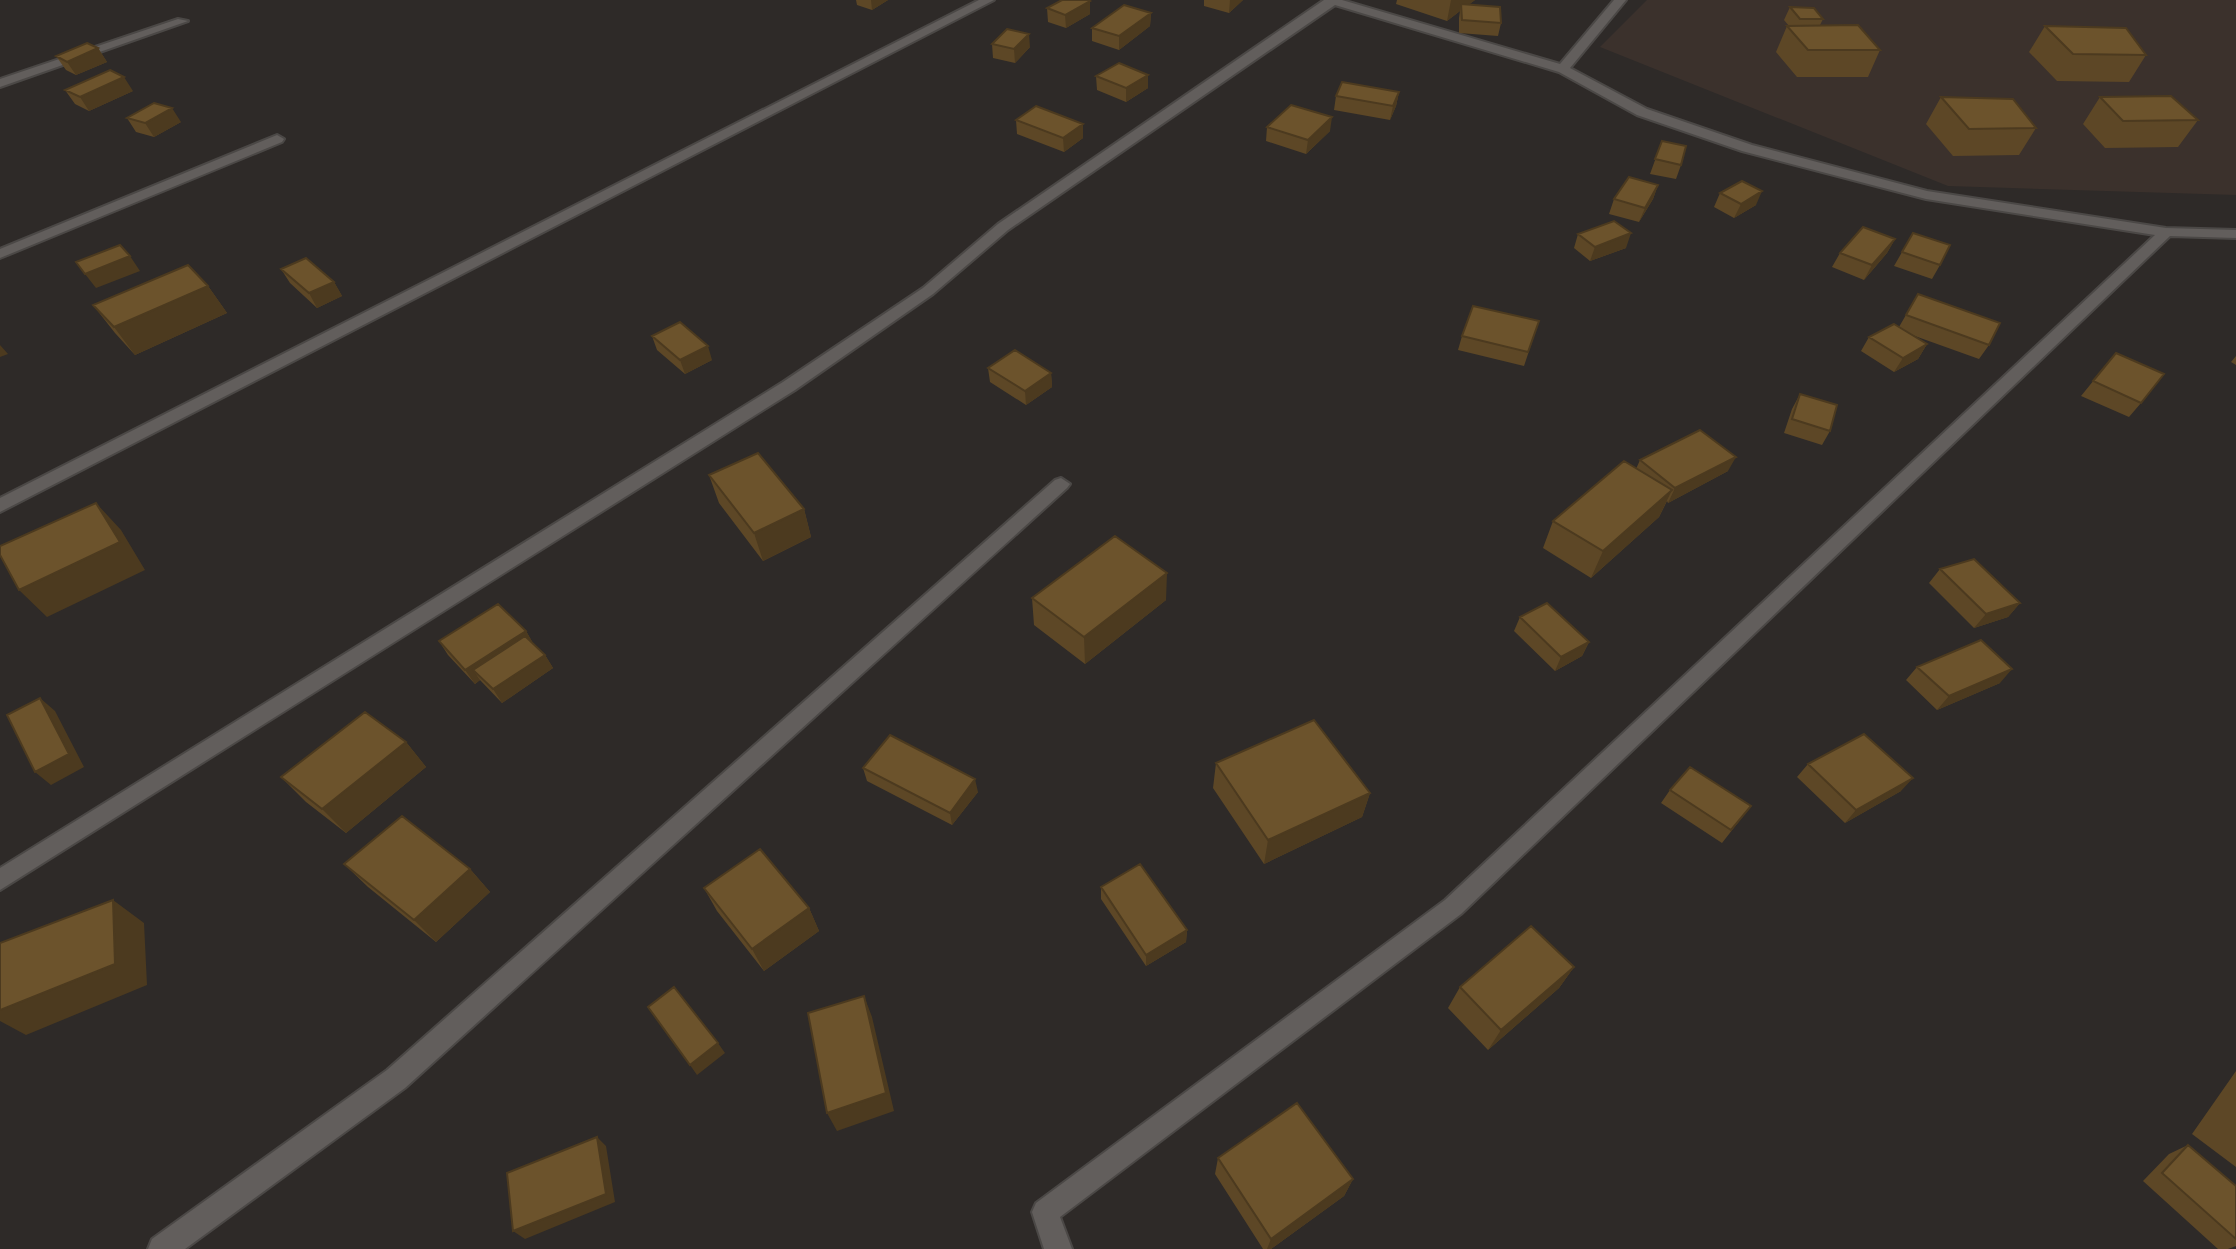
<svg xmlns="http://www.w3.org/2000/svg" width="2236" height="1249" viewBox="0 0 2236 1249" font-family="'DejaVu Sans',sans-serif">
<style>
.built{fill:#3b312c}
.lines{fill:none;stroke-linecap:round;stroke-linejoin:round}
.minor-casing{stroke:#4b4846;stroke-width:4}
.minor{fill:#625e5c;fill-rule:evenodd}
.wall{fill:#5d4726}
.shaded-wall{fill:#4c3a1f}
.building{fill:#6c532c;stroke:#4c3a1f;stroke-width:2}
</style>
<rect width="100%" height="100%" fill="#2e2a28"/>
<path class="built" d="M1647,0H2236V195L1948,186L1600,47Z"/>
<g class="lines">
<defs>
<path id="minor" d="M979,0H994L0,512V498Z
M1324,0H1342L1560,64L1614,0H1626L1570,68L1647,109L1752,145L1927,191L2166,228L2236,230V238L2170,236L1461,914L1060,1217L1072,1249H1044L1032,1212L1036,1203L1445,900L2155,235L1926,199L1742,151L1637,115L1559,72L1335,5L1008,230L933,294L795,390L0,890V868L783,382L923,288L998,224Z
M178,19L188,21L0,87V79Z
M277,135L284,139L282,142L0,258V249Z
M1061,478L1070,484L1067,488L405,1088L185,1249H148L152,1239L387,1070L1055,480Z"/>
</defs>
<use href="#minor" class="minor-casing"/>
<use href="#minor" class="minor"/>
</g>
<path class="wall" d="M856,0H888L872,10L857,5Z
M1204,0H1243L1229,13L1204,6Z
M1397,0H1475L1468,5L1501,23L1498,36L1459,33V18L1460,11L1447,21L1396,4Z
M1790,7L1823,19L1820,25L1880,50L1868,77H1797L1776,52L1787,26H1789L1784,20Z
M1047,8L1090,14L1066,28L1048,22Z
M1151,13L1150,26L1119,50L1092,41V28Z
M2045,26L2146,55L2129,82L2057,81L2029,52Z
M992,44L1030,47L1015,63L993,58Z
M98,48L107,62L76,75L66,70L56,56Z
M1148,75V88L1126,102L1097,90L1096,76Z
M65,90L133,91L89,111L75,104Z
M1399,92L1396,106L1390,120L1334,110L1336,96Z
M1941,97L2036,128L2019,155L1953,156L1926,124Z
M2100,97L2198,120L2178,147L2105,148L2083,124Z
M127,118L181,122L154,137L136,132Z
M1016,120L1083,138L1064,152L1017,134Z
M1267,127L1330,131L1306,154L1266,141Z
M1662,141L1681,165L1676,179L1650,174Z
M1658,185L1653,199L1639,222L1609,214L1614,199Z
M1720,193L1756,205L1734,218L1714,207Z
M1913,233L1940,265L1932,279L1894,266Z
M1578,234L1626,248L1590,261L1574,248Z
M1895,239L1887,253L1864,280L1832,267L1840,253Z
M281,269L334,282L342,296L317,308L290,283Z
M208,286L227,313L135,355L115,333L93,305Z
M1918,294L1989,345L1979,359L1912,335L1927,344L1918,359L1894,372L1861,351L1869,337L1899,327Z
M1539,321L1524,366L1458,350L1462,336Z
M652,336L712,360L685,374L657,350Z
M2116,353L2141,403L2129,417L2081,396Z
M2236,356V365L2231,362Z
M988,368L1051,373L1052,387L1026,405L990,382Z
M1800,394L1830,431L1822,445L1784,433L1792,409Z
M1640,460L1728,471L1668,503L1667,501L1659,517L1591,578L1543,548L1553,521L1636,469Z
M709,475L804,509L811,537L763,561L719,503Z
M1940,569L2020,603L2008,617L1974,628L1929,583Z
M1032,598L1166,600L1085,664L1034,625Z
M1520,617L1589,642L1582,656L1555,671L1514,631Z
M526,631L534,645L545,655L553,668L502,703L480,680L475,684L448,655L439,641Z
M1917,667L2000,683L1937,710L1906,680Z
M406,742L426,767L346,833L306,802L281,777Z
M1216,763L1370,793L1362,817L1264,864L1213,788Z
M1808,764L1901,791L1845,823L1797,777Z
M863,768L978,792L952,825L867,781Z
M1670,790L1751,806L1722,843L1661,803Z
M344,864L470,869L490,892L436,942L368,887Z
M1101,887L1187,930L1186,942L1146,966L1101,899Z
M704,888L809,908L819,931L764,971L717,911Z
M1574,967L1559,988L1488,1050L1448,1008L1460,987Z
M2236,1071V1167L2192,1134Z
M2188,1145L2236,1186V1246L2228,1249H2218L2143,1181L2169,1154Z
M1218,1158L1353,1179L1344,1196L1271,1249H1263L1215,1174Z"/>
<path class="shaded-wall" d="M871,0H888L872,10Z
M1230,0H1243L1229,13Z
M1451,0H1475L1462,10L1461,4L1460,11L1447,21Z
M1090,1V14L1066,28L1065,15Z
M1151,13L1150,26L1119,50V36Z
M1029,34L1030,47L1015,63L1014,49Z
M98,48L107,62L76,75L67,62Z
M1148,75V88L1126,102V88Z
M124,77L133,91L89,111L80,97Z
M1399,92L1396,106L1390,120L1393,106Z
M172,108L181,122L154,137L145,123Z
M1332,117L1330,131L1306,154L1308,140Z
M1083,124V138L1064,152L1063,138Z
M1658,185L1653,199L1639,222L1645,208Z
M1762,191L1756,205L1734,218L1741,204Z
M1631,233L1626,248L1590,261L1595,247Z
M1895,239L1887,253L1864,280L1872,265Z
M130,256L140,271L96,288L85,274Z
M334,282L342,296L317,308L309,293Z
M208,286L227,313L135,355L114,327Z
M1927,344L1918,359L1894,372L1903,358Z
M0,345L8,354L0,357Z
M708,346L712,360L685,374L680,360Z
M1051,373L1052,387L1026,405L1025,391Z
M1736,457L1728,471L1668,503L1675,488Z
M1672,490L1659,517L1591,578L1603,551Z
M96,503L121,530L145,570L47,617L19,590Z
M804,509L811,537L763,561L754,533Z
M1167,573L1166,600L1085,664L1084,637Z
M2020,603L2008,617L1974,628L1986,614Z
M526,631L534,645L473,670L480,680L475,684L465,670Z
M1589,642L1582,656L1555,671L1561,657Z
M545,655L553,668L502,703L493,689Z
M2012,669L2000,683L1937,710L1949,696Z
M40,698L55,711L84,767L51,785L35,772Z
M406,742L426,767L346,833L322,809Z
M1913,778L1901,791L1845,823L1856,810Z
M975,779L978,792L952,825L950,813Z
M1370,793L1362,817L1264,864L1268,840Z
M470,869L490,892L436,942L414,920Z
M113,900L144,923L147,985L26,1035L0,1021V1010Z
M809,908L819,931L764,971L752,949Z
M1187,930L1186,942L1146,966V955Z
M1574,967L1559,988L1488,1050L1501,1030Z
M864,996L872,1017L894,1111L837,1131L827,1113Z
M718,1043L725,1053L697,1075L690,1065Z
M597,1137L606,1146L615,1202L525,1239L513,1231Z
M1353,1179L1344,1196L1271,1249H1267L1271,1239Z"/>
<path class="building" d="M1062,0H1088L1090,1L1065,15L1047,8Z
M1461,4L1500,7L1501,23L1462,20Z
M1124,5L1151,13L1119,36L1092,28Z
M1790,7L1814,8L1823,19H1800Z
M1858,25L1880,50H1808L1787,26Z
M2045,26L2126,28L2146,55L2073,54Z
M1007,29L1029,34L1014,49L992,44Z
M87,43L98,48L67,62L56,56Z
M1119,63L1148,75L1126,88L1096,76Z
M110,70L124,77L80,97L65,90Z
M1342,82L1399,92L1393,106L1336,96Z
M2171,96L2198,120L2123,121L2100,97Z
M1941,97L2013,99L2036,128L1969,129Z
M154,103L172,108L145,123L127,118Z
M1291,105L1332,117L1308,140L1267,127Z
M1036,106L1083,124L1063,138L1016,120Z
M1662,141L1686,146L1681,165L1655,159Z
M1629,177L1658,185L1645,208L1614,199Z
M1742,181L1762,191L1741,204L1720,193Z
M1614,221L1631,233L1595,247L1578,234Z
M1863,227L1895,239L1872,265L1840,253Z
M1913,233L1950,245L1940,265L1902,252Z
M120,245L130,256L85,274L76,262Z
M306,258L334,282L309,293L281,269Z
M188,265L208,286L114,327L93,305Z
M1918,294L2000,323L1989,345L1906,315Z
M1473,306L1539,321L1528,352L1462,336Z
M680,322L708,346L680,360L652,336Z
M1894,324L1927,344L1903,358L1869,337Z
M1015,350L1051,373L1025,391L988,368Z
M2116,353L2164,374L2141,403L2093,381Z
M1800,394L1837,405L1830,431L1792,419Z
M1700,430L1736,457L1675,488L1640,460Z
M758,453L804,509L754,533L709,475Z
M1624,461L1672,490L1603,551L1553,521Z
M96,503L120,542L19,590L0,555V546Z
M1115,536L1167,573L1084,637L1032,598Z
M1974,559L2020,603L1986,614L1940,569Z
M1547,603L1589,642L1561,657L1520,617Z
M498,604L526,631L465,670L439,641Z
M525,636L545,655L493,689L473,670Z
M1981,640L2012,669L1949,696L1917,667Z
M40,698L69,754L35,772L7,715Z
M365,712L406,742L322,809L281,777Z
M1314,720L1370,793L1268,840L1216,763Z
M1864,734L1913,778L1856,810L1808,764Z
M890,735L975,779L950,813L863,768Z
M1690,767L1751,806L1731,830L1670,790Z
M402,816L470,869L414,920L344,864Z
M760,849L809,908L752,949L704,888Z
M1140,864L1187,930L1146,955L1101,887Z
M113,900L115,964L0,1010V943Z
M1531,926L1574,967L1501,1030L1460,987Z
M674,987L718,1043L690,1065L648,1007Z
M864,996L886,1093L827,1113L808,1013Z
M1297,1103L1353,1179L1271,1239L1218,1158Z
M597,1137L606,1194L513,1231L507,1173Z
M2188,1145L2236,1186V1239L2162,1173Z"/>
</svg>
